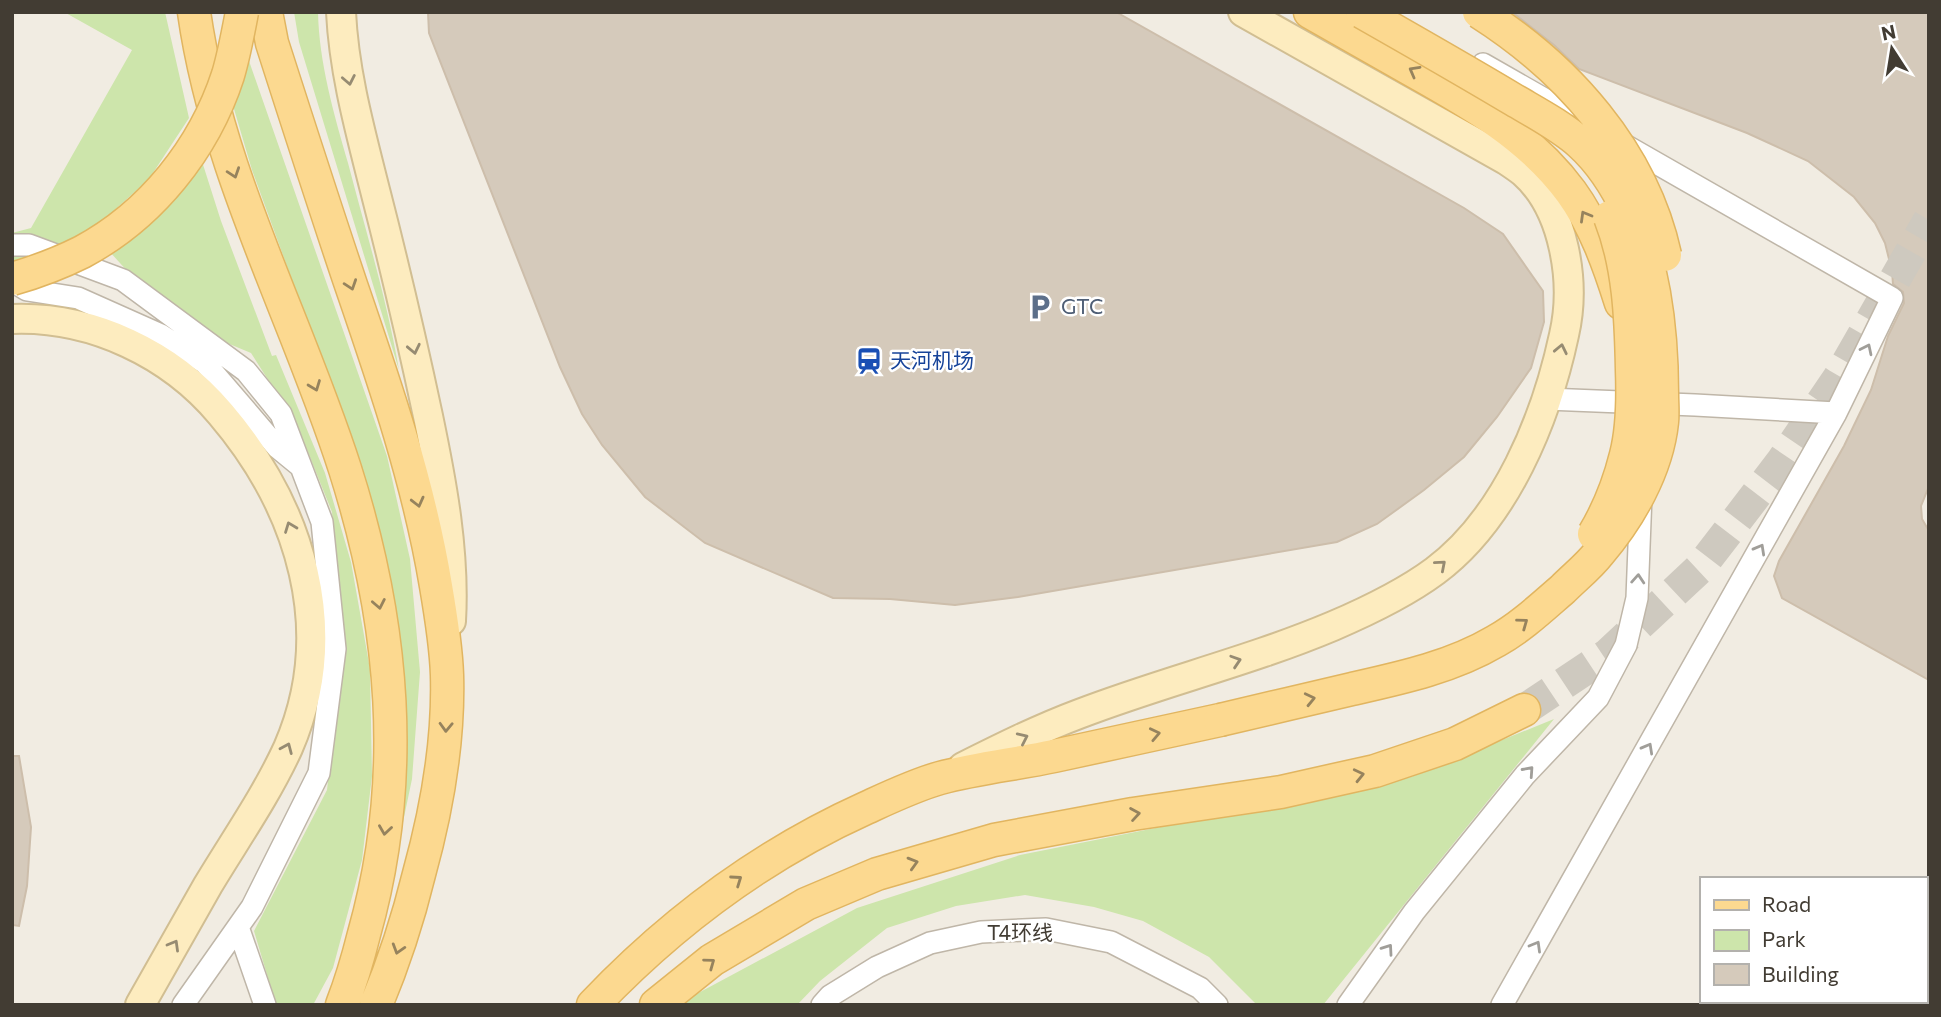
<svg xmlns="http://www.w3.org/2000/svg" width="1941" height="1017" viewBox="0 0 1941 1017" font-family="Commissioner,'Noto Sans SC',sans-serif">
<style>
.green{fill:#cde5ab}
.building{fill:#d5cabb;stroke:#cdbeab;stroke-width:2}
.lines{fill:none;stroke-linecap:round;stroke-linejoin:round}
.primary-tunnel{stroke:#cec9bf;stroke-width:32;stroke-dasharray:32 16;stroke-linecap:butt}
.street-casing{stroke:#bfb6a8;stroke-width:24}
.secondary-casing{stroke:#d1be92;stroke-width:32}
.primary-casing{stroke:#e1b560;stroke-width:35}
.street{stroke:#fff;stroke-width:21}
.secondary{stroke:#fdecbf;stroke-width:28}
.primary{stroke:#fcd990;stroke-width:32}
.primary-bridge-casing{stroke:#e1b560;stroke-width:35;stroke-linecap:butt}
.primary-bridge{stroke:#fcd990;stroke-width:32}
.oneway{stroke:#96835d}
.oneway2{stroke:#968b72}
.oneway3{stroke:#a09e99}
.labels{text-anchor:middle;stroke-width:5;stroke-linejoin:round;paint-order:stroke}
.service-label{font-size:21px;fill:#4e5e75;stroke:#fff;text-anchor:start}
.transit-label{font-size:21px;fill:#164399;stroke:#fff;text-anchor:start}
.street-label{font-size:21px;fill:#423c33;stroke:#fff}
</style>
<rect width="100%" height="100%" fill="#f1ece2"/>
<path class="green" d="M64,12H165L189,118L149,179L97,226L37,255L12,262V233L31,228L132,50Z
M294,12H318C319,63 334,114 348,163C366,232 387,300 399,370L299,42Z
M244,37L249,61L387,456L410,559L420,672L412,779L389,889L402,672L387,564L359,464L252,170L229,92Z
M199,152L221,221L272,356L276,355L325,473L351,562L370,669L372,776L362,860L333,968L313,1005H276L254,931L327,790L343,650L332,512L297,425L251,353L215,338L130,274L109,251Z
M1554,719L1323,1005H1257L1209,957L1143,921L1094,907L1025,895L956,906L887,928L820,981L797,1005H684L689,998L857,908L1020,855L1411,777Z"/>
<path class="building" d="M428,12H1116L1464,208L1503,234L1543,291L1544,322L1531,368L1497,417L1464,457L1424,490L1377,524L1337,542L1018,597L955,605L890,599L833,598L705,543L645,497L602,445L582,414L560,367L429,33Z
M1512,12H1929V486L1921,506L1922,519L1929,531V680L1782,598L1774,576L1779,561L1844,446L1871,390L1888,336L1904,303L1903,292L1893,284L1892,271L1885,243L1875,223L1854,197L1808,161L1747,133L1579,69L1554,45Z
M12,756H19L31,827L27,886L19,926L12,925Z"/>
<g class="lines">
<path class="primary-tunnel" d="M1524,710L1608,654L1700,568L1782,461L1839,377L1929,220"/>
<defs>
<path id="street" d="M1483,64L1892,298L1836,413L1502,1005
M12,245H29L123,280L246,371L281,414L322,522L335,649L319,773L252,907L183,1005
M12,281L27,290L78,298L161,335L205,363L277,447L299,465
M1547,399L1695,405L1836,413
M238,927L265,1005
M822,1005L830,996L877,967L930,943L981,932L1046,929L1111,942L1200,988L1217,1005
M1348,1005L1414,912L1525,775L1598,698L1626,645L1637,598L1641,495"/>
<path id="secondary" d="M341,12C344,74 361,134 376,194C395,268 412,341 428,416C442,483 455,552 451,621
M12,319C92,316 171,354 221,414C301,508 339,631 288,748C266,796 235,840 208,885C185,925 163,965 140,1005
M963,767C1001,748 1039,729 1079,714C1162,682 1250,661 1333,626C1368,611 1404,594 1435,571C1506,518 1546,419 1564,335C1576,283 1565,209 1523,172C1518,168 1512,164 1506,160L1243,12"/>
<path id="primary" d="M194,12C217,174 296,316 345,469C394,623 408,778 364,934C358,958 351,982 342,1005
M266,12L272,43C298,124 324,205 351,285C385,384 419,483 436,586C441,615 446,646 447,675C449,743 437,809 419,874C408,919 394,962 376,1005
M1310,12C1344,31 1378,51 1412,70C1471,103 1530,136 1571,192C1595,225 1609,265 1621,303
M593,1005C672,922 762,855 866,808C890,797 915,785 940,778C977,768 1016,764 1054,756C1109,744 1165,732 1220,720
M656,1005L712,960L806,904L877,874L994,840L1133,814L1281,792L1375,771L1455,744L1524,710"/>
</defs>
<use href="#street" class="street-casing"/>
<use href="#secondary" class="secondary-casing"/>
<use href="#primary" class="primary-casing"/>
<use href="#street" class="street"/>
<use href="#secondary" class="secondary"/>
<use href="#primary" class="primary"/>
<defs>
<path id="primary-bridge" d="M1479,12C1567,68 1642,151 1665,255
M12,279C36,272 60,263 82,252C151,215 204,149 228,75C234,55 238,33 242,12
M1594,534C1609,509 1619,483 1626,455C1633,428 1633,397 1632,370C1631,318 1629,265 1610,217
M1220,720C1264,710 1308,699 1352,689C1401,678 1452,667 1496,641C1521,627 1541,608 1563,589C1575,577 1589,566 1599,553C1629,518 1657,470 1662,422C1663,413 1662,403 1662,394C1662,360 1660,327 1654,293C1645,242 1620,179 1580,143C1561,126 1536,113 1514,100C1464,70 1413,41 1362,12"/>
</defs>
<use href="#primary-bridge" class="primary-bridge-casing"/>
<use href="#primary-bridge" class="primary-bridge"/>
</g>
<defs><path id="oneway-chevron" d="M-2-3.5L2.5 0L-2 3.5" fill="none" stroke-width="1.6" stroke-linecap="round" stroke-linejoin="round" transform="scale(1.75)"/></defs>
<g class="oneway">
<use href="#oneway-chevron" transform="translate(1414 71) rotate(-151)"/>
<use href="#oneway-chevron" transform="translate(234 173) rotate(71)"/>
<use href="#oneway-chevron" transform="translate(1585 216) rotate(-120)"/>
<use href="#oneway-chevron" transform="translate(351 285) rotate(71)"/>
<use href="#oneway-chevron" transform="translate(315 386) rotate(69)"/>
<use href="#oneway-chevron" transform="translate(418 502) rotate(76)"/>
<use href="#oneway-chevron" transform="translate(379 604) rotate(79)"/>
<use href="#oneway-chevron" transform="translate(1523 623) rotate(-36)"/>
<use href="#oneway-chevron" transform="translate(1310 699) rotate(-13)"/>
<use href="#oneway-chevron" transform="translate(446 727) rotate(92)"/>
<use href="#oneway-chevron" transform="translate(1155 734) rotate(-12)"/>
<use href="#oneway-chevron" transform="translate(1359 775) rotate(-13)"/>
<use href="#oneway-chevron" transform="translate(1135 814) rotate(-9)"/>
<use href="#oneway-chevron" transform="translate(385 830) rotate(98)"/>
<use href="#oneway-chevron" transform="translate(913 863) rotate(-16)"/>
<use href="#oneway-chevron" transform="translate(737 880) rotate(-35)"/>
<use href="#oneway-chevron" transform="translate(398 949) rotate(107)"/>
<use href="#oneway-chevron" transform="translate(710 963) rotate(-36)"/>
</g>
<g class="oneway2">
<use href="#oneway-chevron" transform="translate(349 80) rotate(79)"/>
<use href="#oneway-chevron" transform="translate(414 349) rotate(78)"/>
<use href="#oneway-chevron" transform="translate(1561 349) rotate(-78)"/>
<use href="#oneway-chevron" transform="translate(290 527) rotate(-111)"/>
<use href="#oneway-chevron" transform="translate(1441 565) rotate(-41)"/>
<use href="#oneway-chevron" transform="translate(1236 661) rotate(-18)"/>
<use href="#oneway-chevron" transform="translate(1023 738) rotate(-25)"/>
<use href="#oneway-chevron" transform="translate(287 748) rotate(-67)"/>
<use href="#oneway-chevron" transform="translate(174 945) rotate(-60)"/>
</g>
<g class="oneway3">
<use href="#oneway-chevron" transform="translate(1867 349) rotate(-64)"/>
<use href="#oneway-chevron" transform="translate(1760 549) rotate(-61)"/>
<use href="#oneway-chevron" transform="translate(1638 579) rotate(-86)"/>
<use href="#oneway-chevron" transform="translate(1648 748) rotate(-61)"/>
<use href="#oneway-chevron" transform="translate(1529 771) rotate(-48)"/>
<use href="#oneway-chevron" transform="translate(1536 946) rotate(-60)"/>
<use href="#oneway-chevron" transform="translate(1388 949) rotate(-55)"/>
</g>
<defs>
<symbol id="parking-bare" viewBox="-9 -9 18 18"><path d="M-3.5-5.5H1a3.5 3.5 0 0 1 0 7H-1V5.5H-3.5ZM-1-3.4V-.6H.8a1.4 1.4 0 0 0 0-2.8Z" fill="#5c6f8a" stroke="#fff" stroke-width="2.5" paint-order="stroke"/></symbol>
<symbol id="station-bare" viewBox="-9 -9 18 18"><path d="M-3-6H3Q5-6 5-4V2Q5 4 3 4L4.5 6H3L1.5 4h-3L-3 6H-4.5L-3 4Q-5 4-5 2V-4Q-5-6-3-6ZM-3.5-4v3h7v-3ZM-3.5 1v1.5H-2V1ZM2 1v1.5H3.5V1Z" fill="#1a4fb4" stroke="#fff" stroke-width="2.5" paint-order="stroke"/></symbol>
</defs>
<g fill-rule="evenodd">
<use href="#parking-bare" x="1021" y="288" width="38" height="38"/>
<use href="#station-bare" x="850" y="342" width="38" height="38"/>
</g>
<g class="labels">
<g class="service-label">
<text x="1061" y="314">GTC</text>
</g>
<g class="transit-label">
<text x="890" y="368">天河机场</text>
</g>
<g class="street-label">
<text x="1020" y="940">T4环线</text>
</g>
</g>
<rect width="1941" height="1017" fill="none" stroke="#423c33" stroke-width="28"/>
<rect x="1700" y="877" width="228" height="126" fill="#ffffff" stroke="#b3b1ad" stroke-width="2"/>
<rect x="1714" y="900" width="35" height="10" fill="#fcd990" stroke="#b3b1ad" stroke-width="2"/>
<text x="1762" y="912" font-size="21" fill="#423c33">Road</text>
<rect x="1714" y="930" width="35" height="21" fill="#cde5ab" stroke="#b3b1ad" stroke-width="2"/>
<text x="1762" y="947" font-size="21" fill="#423c33">Park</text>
<rect x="1714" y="964" width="35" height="21" fill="#d5cabb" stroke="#b3b1ad" stroke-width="2"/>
<text x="1762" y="982" font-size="21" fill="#423c33">Building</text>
<g transform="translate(1892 49) rotate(348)" stroke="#ffffff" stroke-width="5" paint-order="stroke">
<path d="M0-5L12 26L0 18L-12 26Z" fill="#423c33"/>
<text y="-10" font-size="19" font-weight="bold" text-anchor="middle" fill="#423c33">N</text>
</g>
</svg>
